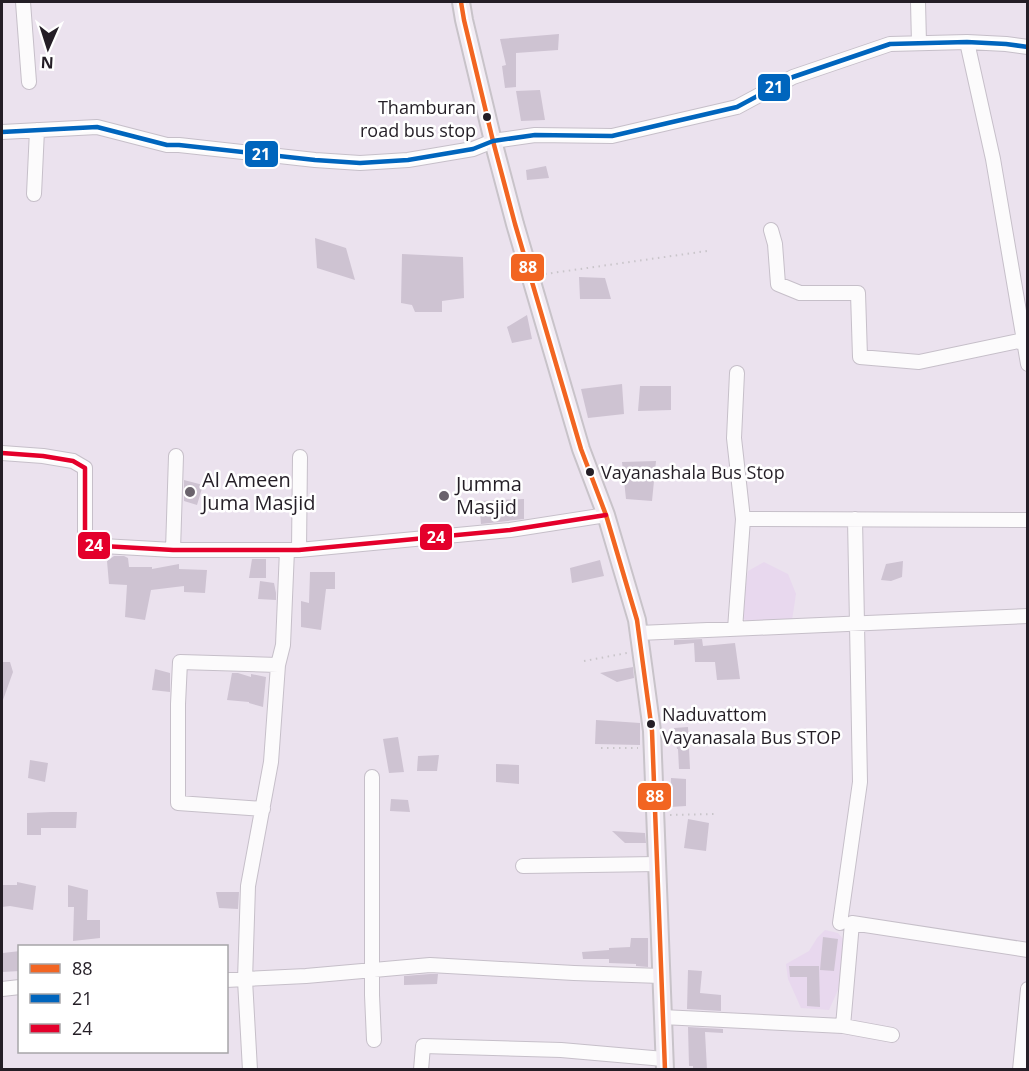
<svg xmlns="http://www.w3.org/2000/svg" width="1029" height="1071" viewBox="0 0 1029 1071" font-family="'Open Sans',sans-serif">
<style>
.built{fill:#e8d8ee}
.building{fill:#cec3d2}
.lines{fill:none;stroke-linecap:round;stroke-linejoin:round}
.minor-casing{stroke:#c6bfc9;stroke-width:16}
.major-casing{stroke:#c8c3c9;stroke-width:20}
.path{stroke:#c9c5ca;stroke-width:2;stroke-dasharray:1.5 4.5;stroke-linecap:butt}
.minor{stroke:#fcfbfc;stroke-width:14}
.major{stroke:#f2ecf4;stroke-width:16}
.bus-1-casing{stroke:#fff;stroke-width:9}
.bus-2-casing{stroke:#fff;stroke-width:9}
.bus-3-casing{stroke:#fff;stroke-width:9}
.bus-1{stroke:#f26522;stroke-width:4.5}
.bus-2{stroke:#0065bd;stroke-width:4.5}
.bus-3{stroke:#e4002b;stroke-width:4.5}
.bus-dot{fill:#241e26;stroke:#fff;stroke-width:2}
.poi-dot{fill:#6a636c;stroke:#fff;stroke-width:2}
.labels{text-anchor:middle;stroke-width:5;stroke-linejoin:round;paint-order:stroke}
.bus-label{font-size:18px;fill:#241e26;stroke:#fff;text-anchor:start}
.poi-label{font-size:20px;fill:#241e26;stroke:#fff;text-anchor:start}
.line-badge{stroke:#fff;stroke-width:2}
.badge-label{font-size:16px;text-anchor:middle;font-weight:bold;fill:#fff}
</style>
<rect width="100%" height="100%" fill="#ebe2ee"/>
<path class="built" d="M764,562L788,574L796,594L791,627L751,624L741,617L748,571Z
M825,930L838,933L846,942L838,990L829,1010L801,1008L788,979L786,964L809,951L817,938Z"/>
<path class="building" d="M559,34L558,50L516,53V87L505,88L502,66L506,65L500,39Z
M540,90L545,120L521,121L516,91Z
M546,166L549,178L527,180L526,170Z
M315,238L346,248L355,280L317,268Z
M402,254L463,257L464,298L442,301V312H415L412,305L401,303Z
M579,277L605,278L611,299H580Z
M527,315L532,339L512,343L507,327Z
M622,384L624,414L588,418L581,389Z
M640,386H671V410L638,411Z
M656,461L652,501L626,499L622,462Z
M184,480L203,485L197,505L184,501Z
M524,499V519L481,524L479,501Z
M114,556H124L128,558L129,567H152V569L179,564V569L207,570L205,593L184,592V586L151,590L145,620L125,617L127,585L109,584L107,561Z
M252,559H266V578H249Z
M600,560L604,576L572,583L570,568Z
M903,561L902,577L891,581L881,580L886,564Z
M310,572H335V589H326L321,630L301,627V601L309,603Z
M260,581L274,583L276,593V600L258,599Z
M702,639L703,646L735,643L740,679L717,680L715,662H695L694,643L674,645V640Z
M2,662H10L13,672L3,700H2Z
M633,667L634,678L617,682L600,673Z
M155,669L170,673V692L152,690Z
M232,673H238L251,677V674L266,677L263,707L249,703V702L227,700Z
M596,720L640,723V745L595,744Z
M688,727L690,769H679L678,749H677L674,728Z
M398,737L404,772L389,773L383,739Z
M439,755L437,771H417L418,756Z
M30,760L48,763L45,782L28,778Z
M496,764L519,765V784L496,782Z
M671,778L686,779V806L670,807Z
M391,799L408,800L410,812L390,811Z
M52,812H77L76,828H41V835H27V813Z
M688,819L709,823L706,851L684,848Z
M612,831L645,833L646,843H625Z
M17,882L36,886L33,910L10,906L2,907V885H17Z
M68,885L88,890L87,920H100V938L73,941L74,907H68Z
M216,892H239L238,909L219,908Z
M823,937L838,939L834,971L820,970Z
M631,938H648V967L636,966V964L609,963V959H583L582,952L609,950V948L630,947Z
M20,951V971L2,972L3,953Z
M789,966H819L820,1007L807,1006V977H790Z
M688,970L702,971L700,993L721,995V1011L687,1009Z
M430,974H438L437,984L404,985V976Z
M688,1027L723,1029V1033L705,1032L707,1070H693V1066H689Z"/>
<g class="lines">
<defs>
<path id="minor" d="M23,2L29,82
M918,2L919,43
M967,42L993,159L1028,364
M2,132L97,127L167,145H179L315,160L360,163L408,160L473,149L493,141L535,135L612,136L737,107L793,77L890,44L967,42L1006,44L1028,47
M34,194L37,130
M771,230L775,244L778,284L800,293H858L860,357L919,362L1028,339
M2,453L43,456L73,461L85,468V545L173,550H299L510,530L606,515
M743,519L1028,520
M173,550L176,456
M299,550L300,457
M735,629L743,519L734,438L737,373
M639,633L1028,616
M372,777V995L374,1040
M263,809L178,803V704L180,662L278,665
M523,866L658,864
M840,923L860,782L855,519
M226,980L306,976L430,965L574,973L661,976
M2,989L20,987
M662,1017L843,1026L852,923L1028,950
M843,1026L892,1035
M250,1070L245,980L248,886L271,762L278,665L283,645L287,550
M421,1070L423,1046L561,1050L664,1059
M1020,1070L1028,989"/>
<path id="major" d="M461,2L464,20L493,141L515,224L581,449L606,515L637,620L652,731L665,1070"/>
</defs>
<use href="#minor" class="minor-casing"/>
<use href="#major" class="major-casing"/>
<path class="path" d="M545,274L707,251
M584,661L627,653
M601,748H638
M670,815L716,814"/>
<use href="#minor" class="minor"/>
<use href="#major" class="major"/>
<defs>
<path id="bus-1" d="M461,2L464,20L493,141L515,224L581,449L606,515L637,620L652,731L665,1070"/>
<path id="bus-2" d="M2,132L97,127L167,145H179L315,160L360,163L408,160L473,149L493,141L535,135L612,136L737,107L793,77L890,44L967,42L1006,44L1028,47"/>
<path id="bus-3" d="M2,453L43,456L73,461L85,468V545L173,550H299L510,530L606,515"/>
</defs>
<use href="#bus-1" class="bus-1-casing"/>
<use href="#bus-2" class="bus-2-casing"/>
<use href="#bus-3" class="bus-3-casing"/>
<use href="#bus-1" class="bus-1"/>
<use href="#bus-2" class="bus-2"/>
<use href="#bus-3" class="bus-3"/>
</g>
<g class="bus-dot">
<circle cx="487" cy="117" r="5"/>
<circle cx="590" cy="472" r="5"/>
<circle cx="651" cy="724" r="5"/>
</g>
<g class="poi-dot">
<circle cx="190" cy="492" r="6"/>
<circle cx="444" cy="496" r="6"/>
</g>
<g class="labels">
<g class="bus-label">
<text x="476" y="114" text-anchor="end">Thamburan<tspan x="476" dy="23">road bus stop</tspan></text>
<text x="601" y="479">Vayanashala Bus Stop</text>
<text x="662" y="721">Naduvattom<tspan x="662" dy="23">Vayanasala Bus STOP</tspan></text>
</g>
<g class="poi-label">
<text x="202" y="487">Al Ameen<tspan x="202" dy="23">Juma Masjid</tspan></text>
<text x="456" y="491">Jumma<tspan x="456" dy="23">Masjid</tspan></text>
</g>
</g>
<g class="line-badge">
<rect x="757" y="73" width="34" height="29" rx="6" fill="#0065bd"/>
<rect x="244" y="140" width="35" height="28" rx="6" fill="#0065bd"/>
<rect x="510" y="253" width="35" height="29" rx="6" fill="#f26522"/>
<rect x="419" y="523" width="34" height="28" rx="6" fill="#e4002b"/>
<rect x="77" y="531" width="34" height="29" rx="6" fill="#e4002b"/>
<rect x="637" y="782" width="35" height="29" rx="6" fill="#f26522"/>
</g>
<g class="badge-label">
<text x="774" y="93">21</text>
<text x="261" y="160">21</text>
<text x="528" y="273">88</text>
<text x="436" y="543">24</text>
<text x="94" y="551">24</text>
<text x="655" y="802">88</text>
</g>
<rect width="1029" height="1071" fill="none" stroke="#241e26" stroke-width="6"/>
<rect x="18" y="945" width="210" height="108" fill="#ffffff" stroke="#a7a5a8" stroke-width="1.5"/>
<rect x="30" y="964" width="30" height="9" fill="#f26522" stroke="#a7a5a8" stroke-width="1.5"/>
<text x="72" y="975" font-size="18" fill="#241e26">88</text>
<rect x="30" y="994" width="30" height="9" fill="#0065bd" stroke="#a7a5a8" stroke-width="1.5"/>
<text x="72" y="1005" font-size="18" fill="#241e26">21</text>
<rect x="30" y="1024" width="30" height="9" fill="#e4002b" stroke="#a7a5a8" stroke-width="1.5"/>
<text x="72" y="1035" font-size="18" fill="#241e26">24</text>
<g transform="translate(48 48) rotate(183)" stroke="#ffffff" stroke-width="4.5" paint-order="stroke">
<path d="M0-4.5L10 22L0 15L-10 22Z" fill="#241e26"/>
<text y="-9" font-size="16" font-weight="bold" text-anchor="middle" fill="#241e26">N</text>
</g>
</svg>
